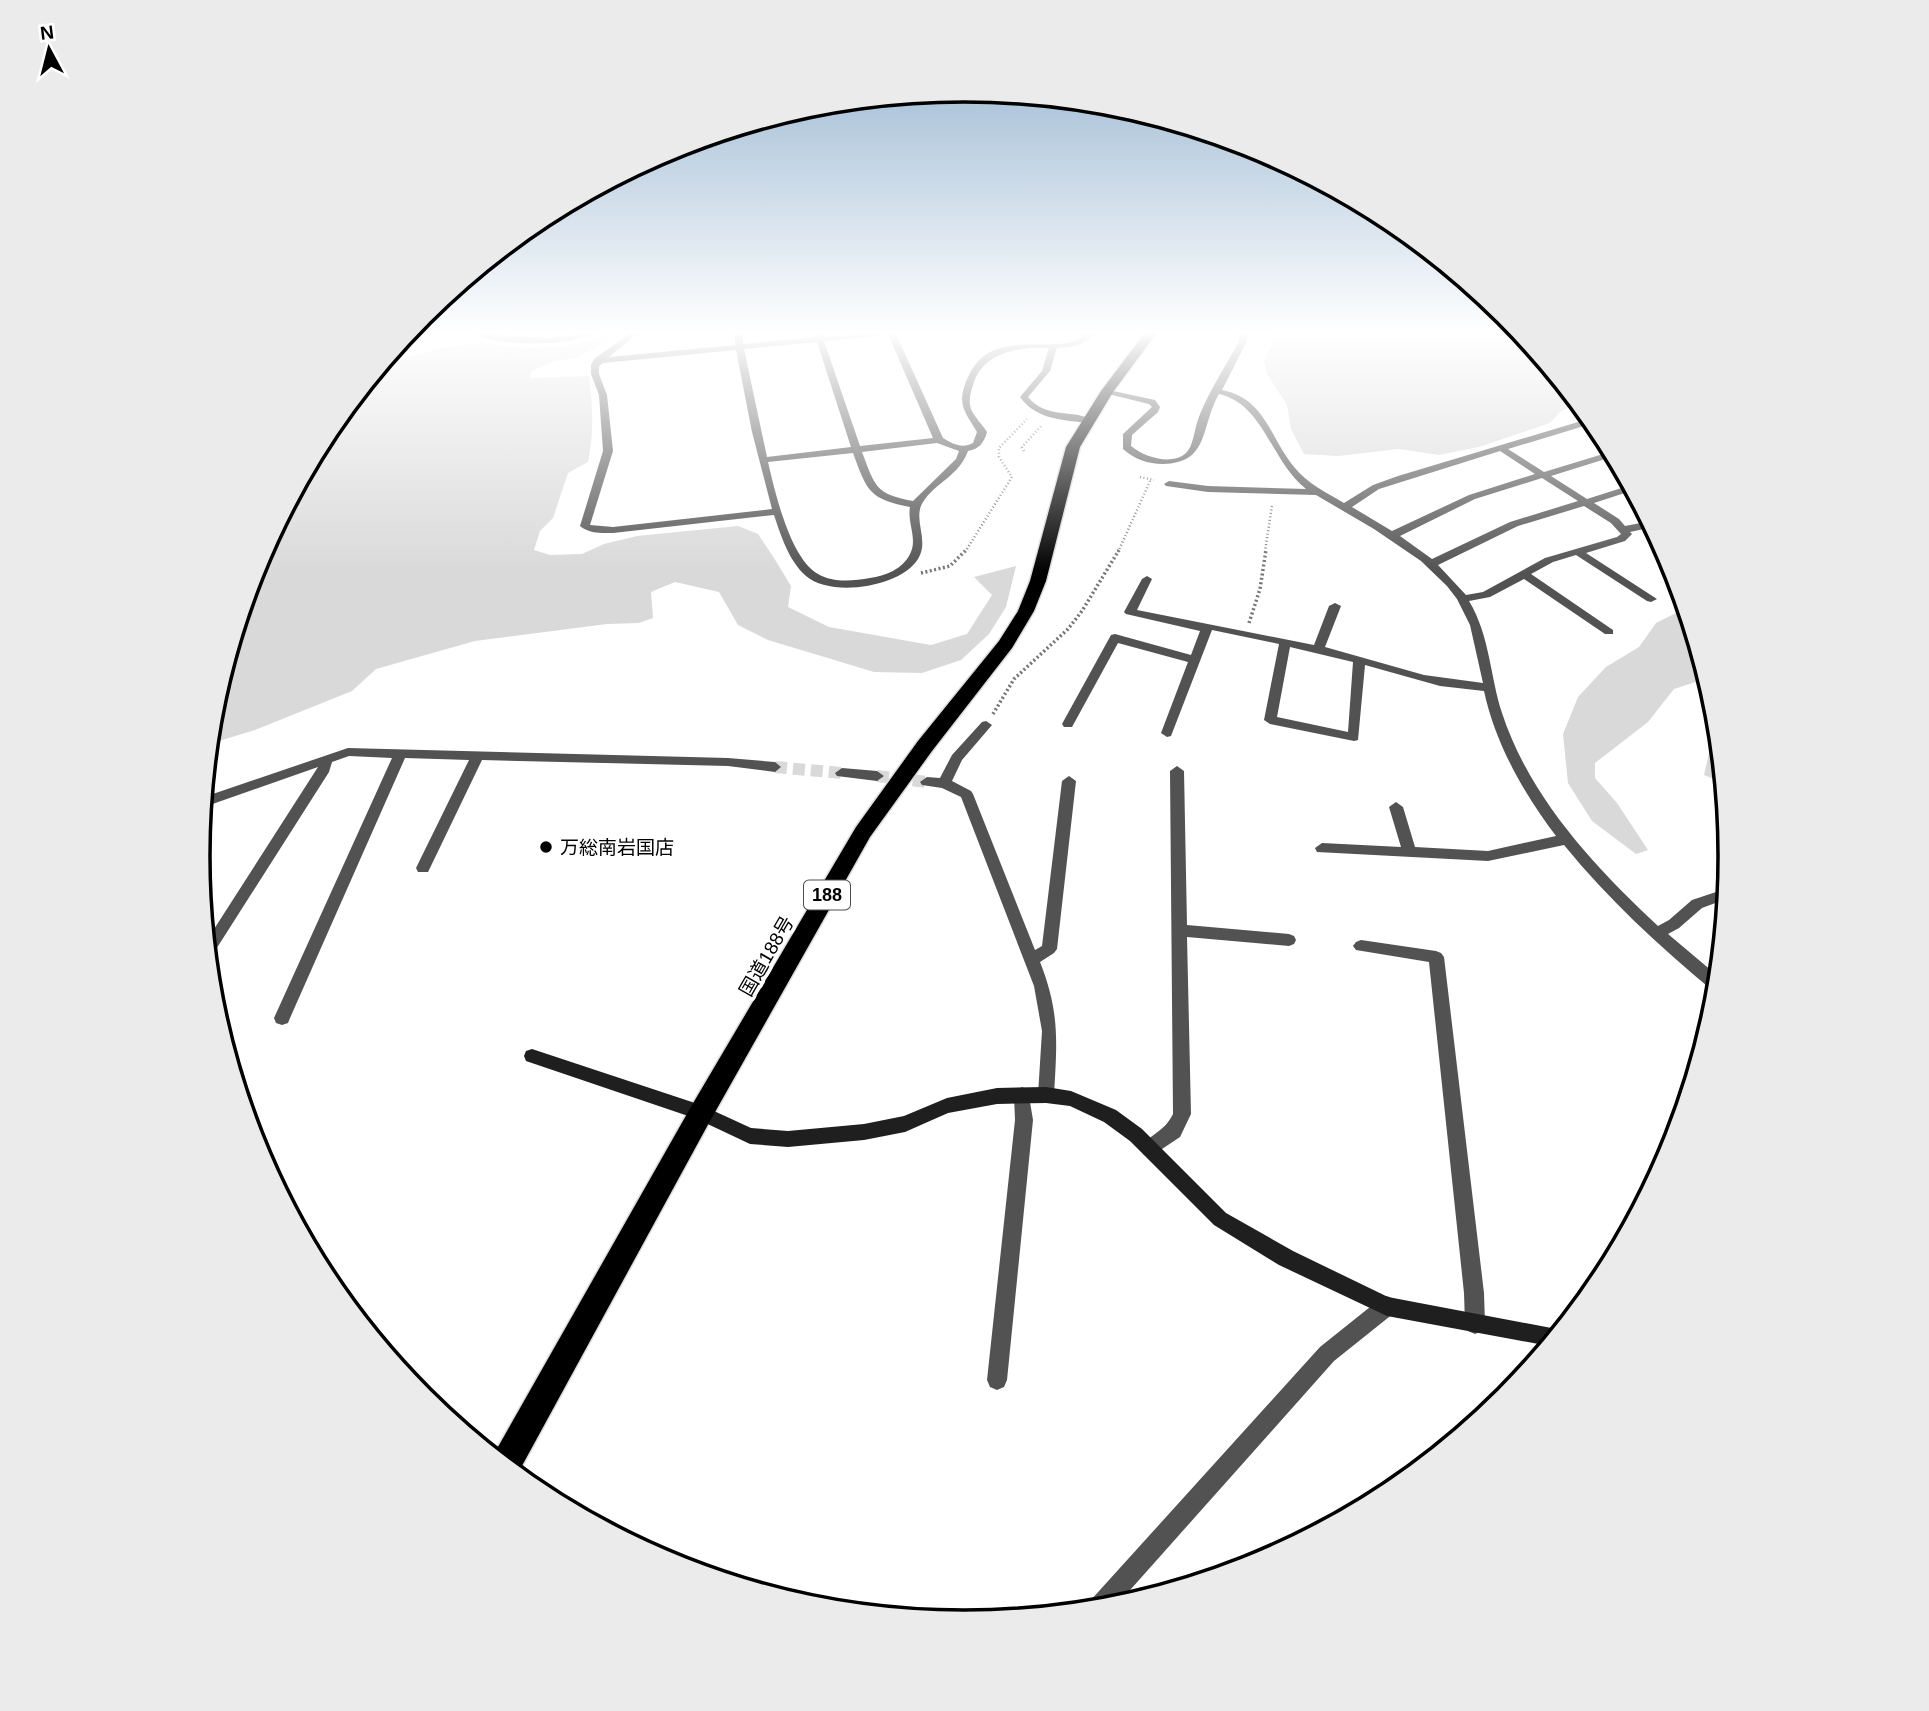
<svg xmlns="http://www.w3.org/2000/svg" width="1929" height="1711" viewBox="0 0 1929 1711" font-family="Arial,'Noto Sans JP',sans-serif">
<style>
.green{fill:#d9d9d9}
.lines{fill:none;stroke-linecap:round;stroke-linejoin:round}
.street-tunnel{stroke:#d9d9d9;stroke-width:12;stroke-dasharray:12 6;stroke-linecap:butt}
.highway-casing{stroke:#dbdbdb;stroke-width:3}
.path-far1{stroke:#747474;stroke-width:2.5;stroke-dasharray:1 2.5;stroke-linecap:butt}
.path{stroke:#747474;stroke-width:3.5;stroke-dasharray:2 2.5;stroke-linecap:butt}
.street{fill:#525252;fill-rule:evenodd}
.secondary{fill:#1f1f1f;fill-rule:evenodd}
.highway{fill:#000;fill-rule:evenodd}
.poi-dot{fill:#000;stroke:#fff;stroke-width:2.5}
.labels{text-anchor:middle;stroke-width:7;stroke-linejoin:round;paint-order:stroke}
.shield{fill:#fff;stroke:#4c4c4c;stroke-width:2}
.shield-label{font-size:18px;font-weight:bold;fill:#000}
.poi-label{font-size:19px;fill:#000;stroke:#fff;text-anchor:start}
.street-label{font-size:19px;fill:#000;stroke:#fff}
.rim{fill:none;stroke:#000;stroke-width:3.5}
</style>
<rect width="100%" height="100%" fill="#fff"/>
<path class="green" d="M602,334H621L576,358L554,361L530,372L531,378L589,376C593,407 594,432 588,462L568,473L553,518L540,531L534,550L550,555L582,554L604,544L637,536L738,526L758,534L774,558L791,586L788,607L829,627L931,645L967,634L992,595L974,577L1016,566L1006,607L989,634L961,660L922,673L874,672L768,640L738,625L719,592L675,582L651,592L653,618L639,623L607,624L475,641L376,669L352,691L255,730L209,744L213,706L257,562L328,429L382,364L439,349L474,343L529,348L565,346L589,341Z
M1276,334H1523L1580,403L1561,411L1550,423L1479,447L1439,455L1399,449L1338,456L1304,454L1291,429L1287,405L1267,374L1264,361Z
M1676,613L1689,616L1708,678L1674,689L1648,722L1595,763V778L1617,803L1648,850L1636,854L1592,821L1568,783L1563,734L1578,697L1606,667L1639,647L1656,623Z
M1719,741L1724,783L1704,775L1709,753Z"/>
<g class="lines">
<path class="street-tunnel" d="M775,767L842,773
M877,776L927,782"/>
<defs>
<path id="highway" d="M1144,334H1156L1113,392L1080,447L1046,581L1034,611L1012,648L932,751L870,837L710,1121L517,1475L494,1454L692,1105L856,827L918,741L999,641L1018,611L1030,581L1066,447L1101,391Z"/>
</defs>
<use href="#highway" class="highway-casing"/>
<path class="path-far1" d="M1024,451L1022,447L1042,425
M1140,477L1154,480
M965,552L1012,477L999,457V448L1027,419
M1118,552L1151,479
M1265,552L1272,505"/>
<path class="path" d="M921,573L950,566L966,550
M1249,623L1260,589L1266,550
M993,714L1014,679L1068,629L1082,611L1119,550"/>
<path class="street" d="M475,334L547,338L591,334C569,347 497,346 475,334Z
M629,334H637L609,357L735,345V334H743V344L816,337L815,334H823L824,337L879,334L875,336L824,341L860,446L933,438L888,334H896L943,438C953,444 962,449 973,443L977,432C964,410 956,404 968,377C992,322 1060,360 1085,334H1093C1085,346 1071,347 1057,348L1050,371L1028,397C1045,419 1073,409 1093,420L1089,423C1064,420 1036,420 1020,397L1042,371L1049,348C1020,347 985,351 974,382C971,391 968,400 971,409C975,418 982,424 987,432C984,443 979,449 968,451C959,476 936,482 923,502C912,519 930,540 918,559C901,587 831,598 806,576C789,561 781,536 774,515L613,533C601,533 590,534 580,526L603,451L599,395L591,374V365L594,359ZM817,342L851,447L767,457L744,349ZM736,350L752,432L772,509L613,527L590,525L613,451L607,395L599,374V366L603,363ZM937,443L959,451L956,459L913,501C875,494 875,486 862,452ZM853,453C867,491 869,499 910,507C907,523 918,539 910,554C903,569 885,576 870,578C853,581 833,583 818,574C790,558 775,492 768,462Z
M1239,334H1247V341L1222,390C1266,399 1269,437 1295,468C1308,484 1327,493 1344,503L1373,485L1398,476L1578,422L1585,411L1591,417L1584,426L1508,449L1544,472L1613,451L1615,456L1551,476L1587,499L1631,485L1634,490L1594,503L1619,519L1625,526L1651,521L1653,527L1630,532L1632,534L1625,541L1586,553L1657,599L1651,602L1647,601L1576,555L1553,562L1531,574L1613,630V634H1605L1524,579L1490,597L1469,601C1490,636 1490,676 1502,713C1530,798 1594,866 1658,926L1669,920L1692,900L1728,888L1726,899L1702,908L1679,928L1668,934L1719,977L1717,992L1713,991C1659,946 1608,899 1564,845L1488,861L1317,852L1315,848L1322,843L1401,847L1389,807L1396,802L1403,807L1415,847L1488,851L1556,836C1524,794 1495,743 1484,691L1440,686L1365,665L1358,740L1354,741L1270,724L1264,720L1279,644L1212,630L1171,736L1167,737L1161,733L1188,662L1118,643L1072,727H1064L1062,724L1111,635L1115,634L1191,655L1200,631L1126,614L1124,612L1142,579L1147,576L1152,579L1137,610L1314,645L1329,606L1335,603L1341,606L1325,647L1424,675L1483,683L1470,625L1457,599L1447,586L1421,561L1374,529L1316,495L1208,492L1166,486L1164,484L1169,481L1208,486L1306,489C1271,462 1264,404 1219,394C1200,427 1210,463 1163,464C1148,464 1134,459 1123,449V434L1152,407L1149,404L1104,393V389L1155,400L1160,407L1158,412L1132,435L1131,446C1144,457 1172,466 1186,453C1193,446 1194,432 1197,423C1205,397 1226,366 1239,341ZM1500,451L1535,474L1469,495L1392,531L1352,507L1379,489ZM1542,478L1578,501L1510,522L1432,559L1400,536L1475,499ZM1584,506L1611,523L1621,534L1617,537L1545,558L1483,592L1466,595L1438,565L1518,526ZM1290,647L1353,662L1348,732L1277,717Z
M986,721L992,725L962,760L952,781L971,791L973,794L1035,950L1042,946L1062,781L1069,776L1076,781L1057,949L1054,953L1040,962C1060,1012 1057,1043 1054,1095L1052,1100L1046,1103L1040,1100L1038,1095L1042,1031L1034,986L961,797L942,788L922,785L920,782L927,777L940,778L952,755L982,722Z
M348,748L728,758L775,762L781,767L775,772L728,766L482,760L430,868L428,872H418L416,868L469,760L405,758L290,1018L288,1023L282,1025L276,1023L274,1018L392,758L349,756L332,762L329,772L213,954L208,956L207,940L318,767L204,807V797Z
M1177,766L1184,771L1187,925L1289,934L1294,936L1296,940L1294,944L1289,946L1187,937L1191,1114L1180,1137L1150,1157L1144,1155L1141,1149C1148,1134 1164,1133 1173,1114L1170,771Z
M842,768L877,771L884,776L877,781L837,776L835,773Z
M1361,940L1436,951L1441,953L1444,957L1484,1293L1485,1324L1482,1331L1475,1334L1468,1331L1465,1324L1464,1293L1429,962L1356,950L1353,946L1356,942Z
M1022,1087L1028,1090L1033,1120L1007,1380L1004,1387L997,1390L990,1387L987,1380L1015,1120L1014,1095L1016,1090Z
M1387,1296L1394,1299L1397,1306L1394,1313L1334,1361L1115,1607L1087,1610L1090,1601L1320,1347L1380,1299Z"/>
<path class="secondary" d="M532,1049L701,1105L751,1128L788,1131L864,1124L904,1116L947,1098L997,1088L1046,1087L1071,1091L1116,1110L1142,1129L1226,1213L1293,1251L1388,1297L1562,1330L1549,1346L1387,1316L1279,1265L1214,1225L1130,1141L1104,1122L1070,1106L1046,1103L997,1104L948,1113L905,1132L864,1140L788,1147L750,1144L697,1119L526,1061L524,1056L526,1051Z"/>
<use href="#highway" class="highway"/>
</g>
<linearGradient id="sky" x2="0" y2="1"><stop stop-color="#8baccb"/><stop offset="0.58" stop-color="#fff"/><stop offset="1" stop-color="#fff" stop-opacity="0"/></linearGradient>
<rect width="1929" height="573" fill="url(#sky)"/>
<circle class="poi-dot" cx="546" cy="847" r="7"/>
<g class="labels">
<rect class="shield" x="804" y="880.5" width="46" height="29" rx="5"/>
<g class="shield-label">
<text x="827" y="901">188</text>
</g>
<g class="poi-label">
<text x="560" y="854">万総南岩国店</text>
</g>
<g class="street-label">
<text transform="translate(766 956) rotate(-60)" y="7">国道188号</text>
</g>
</g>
<path d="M0 0H1929V1711H0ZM210 856a754 754 0 1 1 1508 0a754 754 0 1 1-1508 0Z" fill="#ebebeb" fill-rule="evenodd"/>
<path class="rim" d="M210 856a754 754 0 1 1 1508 0a754 754 0 1 1-1508 0Z"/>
<g transform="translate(49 49) rotate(353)" stroke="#ffffff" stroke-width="5" paint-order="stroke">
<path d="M0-5L12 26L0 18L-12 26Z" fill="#000000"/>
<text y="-10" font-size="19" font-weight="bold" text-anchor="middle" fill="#000000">N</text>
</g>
</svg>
